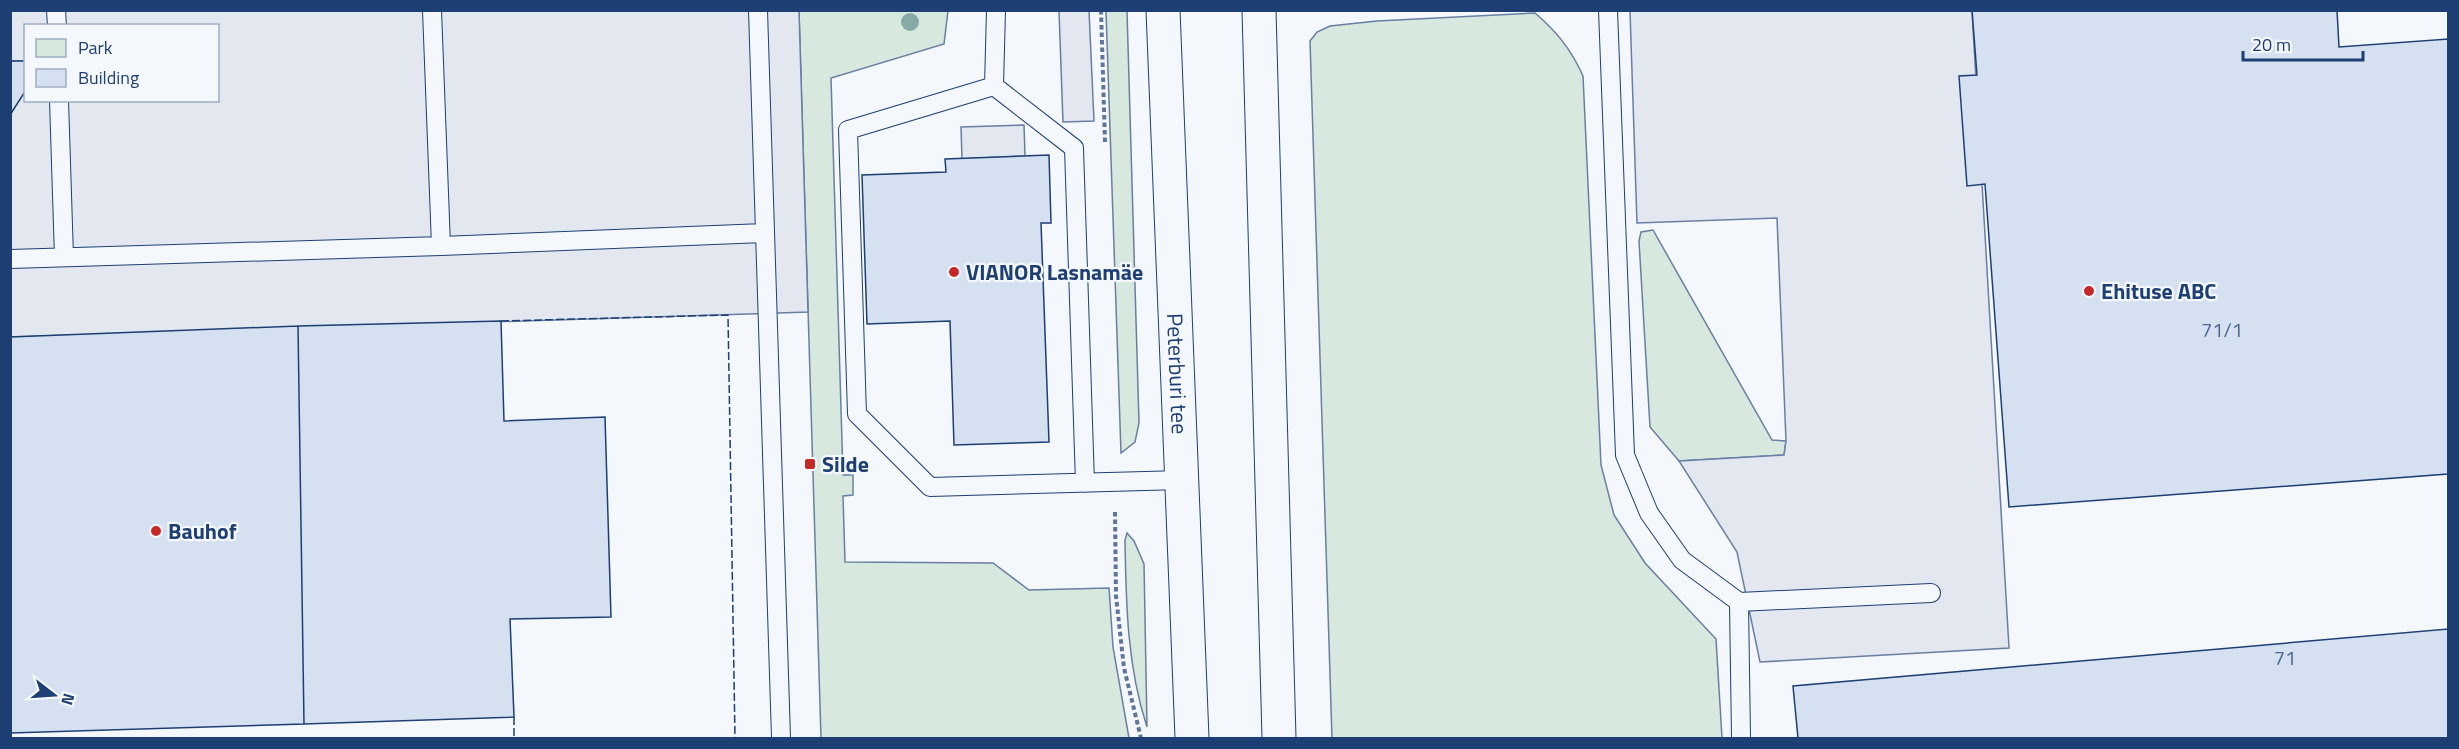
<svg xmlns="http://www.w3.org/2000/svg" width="2459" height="749" viewBox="0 0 2459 749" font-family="'Titillium Web',sans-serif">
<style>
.green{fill:#d7e8df;stroke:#687fa3;stroke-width:1.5}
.parking{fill:#e3e8f0;stroke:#687fa3;stroke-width:1.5}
.building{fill:#d5e0f0;stroke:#1d3f73;stroke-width:1.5}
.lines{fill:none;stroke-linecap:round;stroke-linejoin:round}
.lane-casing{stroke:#1d3f73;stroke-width:20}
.highway-casing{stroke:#1d3f73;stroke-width:35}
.path{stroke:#5e769c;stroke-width:4;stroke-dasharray:4.5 3;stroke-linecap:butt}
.lane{stroke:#f4f7fb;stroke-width:18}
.highway{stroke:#f4f7fb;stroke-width:33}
.fence{stroke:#1d3f73;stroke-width:1.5;stroke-dasharray:8 3;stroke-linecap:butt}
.tree{fill:#86aba6}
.poi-dot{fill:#c62828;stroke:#f4f7fb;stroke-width:2}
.labels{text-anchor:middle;stroke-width:4.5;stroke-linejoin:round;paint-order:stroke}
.number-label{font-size:20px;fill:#4b6792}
.poi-label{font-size:22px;font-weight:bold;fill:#1d3f73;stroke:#f4f7fb;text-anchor:start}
.street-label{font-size:22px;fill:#1d3f73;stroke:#f4f7fb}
</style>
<rect width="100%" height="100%" fill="#f4f7fb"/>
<path class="green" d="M799,11H948L944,44L831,78L843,475H853V495L843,496L845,562L993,563L1029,590L1109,588L1113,647L1129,738H821Z
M1106,11H1127L1139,423L1135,442L1121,453Z
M1535,13C1556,31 1571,49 1583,76L1601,465L1614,515L1645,563L1716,639L1722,738H1332L1310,41L1317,32L1330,26L1377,21Z
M1653,230L1772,440L1786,441L1784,455L1679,461L1650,427L1639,241L1641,232Z
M1127,533L1134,541L1144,564L1147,727C1127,666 1126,603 1125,540Z"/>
<path class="parking" d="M11,11H799L808,312L11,337L10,115L25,90L26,100H218V26H26L25,61H11Z
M1059,11H1089L1094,121L1063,122Z
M1630,11H1972L2009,648L1760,662L1737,552L1679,461L1784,455L1786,441L1777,218L1637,223Z
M1024,125L1025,156L962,159L961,127Z"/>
<path class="building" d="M1972,10H2337L2339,47L2448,39V474L2009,507L1985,184L1967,186L1959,76L1977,75Z
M10,61H26V90L10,115Z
M1049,155L1051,223H1041L1049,442L954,445L950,321L867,324L862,175L946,172L945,159Z
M501,321L504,421L605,417L611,617L510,619L514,717L304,724L298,326Z
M298,326L304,724L10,733V337Z
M2448,629V738H1798L1793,686Z"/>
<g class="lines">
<defs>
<path id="lane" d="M56,10L57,26
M432,10L441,246
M758,10L781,738
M996,10L994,86L1074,148L1085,483
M1608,10L1625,455L1649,513L1682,560L1739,602L1931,593
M994,86L848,130L857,414L930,487L1182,480
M59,100L64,257
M10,259L441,246L764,233
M1739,602L1741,738"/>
<g id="highway">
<path id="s1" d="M1163,10L1192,738"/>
<path d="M1259,10L1279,738"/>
</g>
</defs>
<use href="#lane" class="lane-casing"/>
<use href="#highway" class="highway-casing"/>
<path class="path" d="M1101,10L1105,142
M1115,512L1116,596L1124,668L1141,738"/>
<use href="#lane" class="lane"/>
<use href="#highway" class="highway"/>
<path class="fence" d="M501,321L728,315L735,738
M514,717V738"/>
</g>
<circle class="tree" cx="910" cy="22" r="9"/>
<g class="poi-dot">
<circle cx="954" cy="272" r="6"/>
<circle cx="2089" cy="291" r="6"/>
<rect x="804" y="458" width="12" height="12" rx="3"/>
<circle cx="156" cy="531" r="6"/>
</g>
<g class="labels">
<g class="number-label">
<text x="2222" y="337">71/1</text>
<text x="2285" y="665">71</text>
</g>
<g class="poi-label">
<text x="966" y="280">VIANOR Lasnamäe</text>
<text x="2101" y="299">Ehituse ABC</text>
<text x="822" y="472">Silde</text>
<text x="168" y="539">Bauhof</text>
</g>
<g class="street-label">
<text dy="8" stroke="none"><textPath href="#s1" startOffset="364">Peterburi tee</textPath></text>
</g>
</g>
<rect width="2459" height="749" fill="none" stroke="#1d3f73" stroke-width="24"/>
<rect x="24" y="24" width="195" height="78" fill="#f4f7fb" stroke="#9eadc5" stroke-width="1.5"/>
<rect x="36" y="39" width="30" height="18" fill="#d7e8df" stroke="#9eadc5" stroke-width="1.5"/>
<text x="78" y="54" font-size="18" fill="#1d3f73">Park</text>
<rect x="36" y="69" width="30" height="18" fill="#d5e0f0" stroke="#9eadc5" stroke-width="1.5"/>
<text x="78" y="84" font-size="18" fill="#1d3f73">Building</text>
<g transform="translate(54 695) rotate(107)" stroke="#f4f7fb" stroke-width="4.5" paint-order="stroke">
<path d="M0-4.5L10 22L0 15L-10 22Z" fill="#1d3f73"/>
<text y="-9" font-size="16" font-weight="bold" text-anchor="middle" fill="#1d3f73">N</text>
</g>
<path d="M2243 51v9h120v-9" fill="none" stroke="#1d3f73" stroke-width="3"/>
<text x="2252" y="51" font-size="18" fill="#1d3f73" stroke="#f4f7fb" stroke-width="4.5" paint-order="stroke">20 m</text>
</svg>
